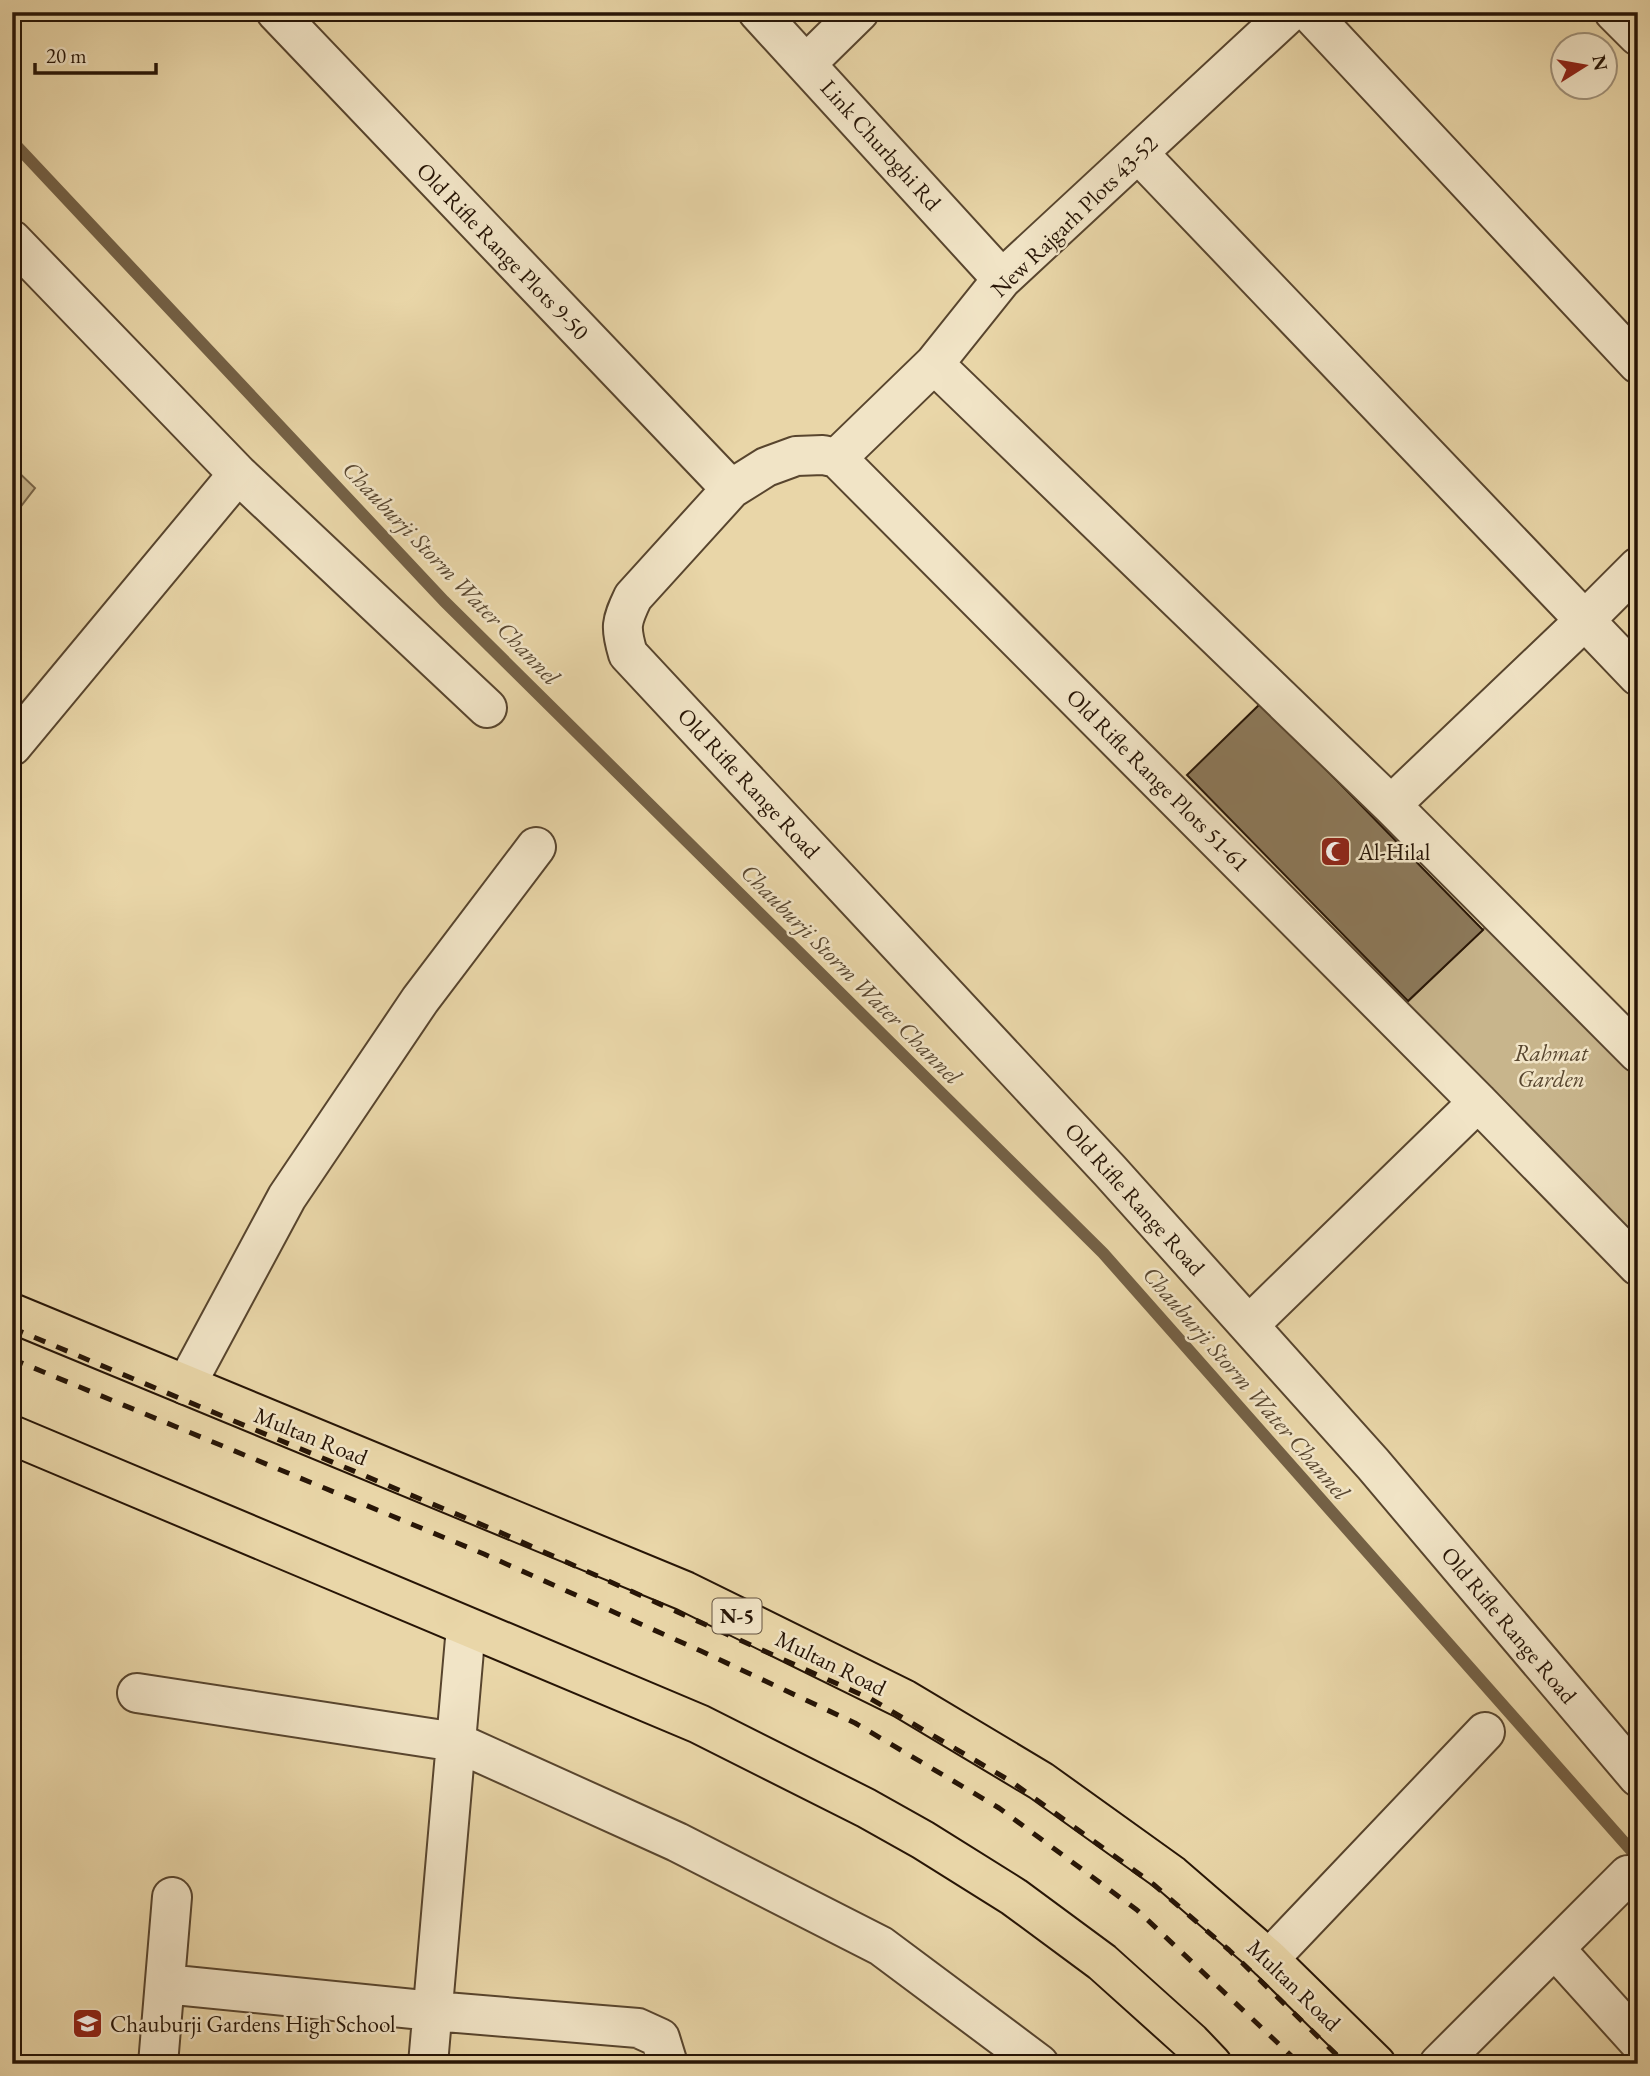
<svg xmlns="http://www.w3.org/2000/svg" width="1650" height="2076" viewBox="0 0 1650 2076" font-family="'EB Garamond',serif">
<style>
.green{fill:#c8b58c;stroke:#786549;stroke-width:2}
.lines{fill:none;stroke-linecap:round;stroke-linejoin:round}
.stream{stroke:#746146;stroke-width:12}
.building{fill:#8c795a;stroke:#271506;stroke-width:2}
.street-casing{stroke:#58452e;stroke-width:42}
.primary-casing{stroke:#271506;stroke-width:42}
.street{stroke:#f1e4c6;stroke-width:38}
.primary{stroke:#e9d6a8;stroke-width:38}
.rail{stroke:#271506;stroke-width:5;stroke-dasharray:12 12;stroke-linecap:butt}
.labels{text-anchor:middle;stroke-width:5;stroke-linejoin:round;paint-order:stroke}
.shield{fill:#f1e4c6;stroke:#645340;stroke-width:2}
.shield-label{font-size:21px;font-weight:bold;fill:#271506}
.street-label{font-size:23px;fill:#271506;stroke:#f1e4c6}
.poi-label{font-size:23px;fill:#271506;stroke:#f1e4c6;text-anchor:start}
.park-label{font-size:23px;font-style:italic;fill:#57452e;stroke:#f1e4c6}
.water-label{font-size:24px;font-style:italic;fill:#5a4831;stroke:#f1e4c6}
</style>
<rect width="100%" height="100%" fill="#e9d6a8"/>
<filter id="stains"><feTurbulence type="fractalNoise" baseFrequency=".00286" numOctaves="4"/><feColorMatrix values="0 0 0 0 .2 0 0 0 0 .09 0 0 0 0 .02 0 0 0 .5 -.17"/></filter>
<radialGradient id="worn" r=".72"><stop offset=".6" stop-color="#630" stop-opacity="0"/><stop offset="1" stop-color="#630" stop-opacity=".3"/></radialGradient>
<path class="green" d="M12,466L35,488L12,518Z
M1500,913L1638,1052V1258L1399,1010Z"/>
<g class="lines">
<path class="stream" d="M12,141L444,601L1103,1253L1638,1858"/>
</g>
<path class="building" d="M1261,703L1483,930L1408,1001L1187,775Z"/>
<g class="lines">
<defs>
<path id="street" d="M276,12L731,489
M758,12L1002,279
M1309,12L1638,364
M1614,12L1638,36
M806,64L859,12
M1139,154L1638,676
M12,240L238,474L487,708
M934,364L1391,805L1638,1053
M837,458L823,455L796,456L766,467L731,489L633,597C621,622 620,627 628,654L1110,1171L1373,1464L1638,1777
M837,458L1478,1102L1638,1266
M837,458L934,364L1002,279L1290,12
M12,746L238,474
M1391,805L1584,621L1638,567
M1249,1325L1478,1102
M186,1385L287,1197L420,1000L536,847
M137,1693L456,1742L677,1842L881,1946L1039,2064
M1555,1949L1638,2041
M1269,1959L1485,1732
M165,1984L433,2011L638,2028L660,2038L668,2064
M158,2064L172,1897
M428,2064L466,1627
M1439,2064L1628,1875"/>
<path id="primary" d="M12,1313L685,1591L904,1699L1041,1781L1172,1875L1269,1959L1376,2064
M12,1435L699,1724L866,1808L923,1840L1014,1897L1102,1962L1191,2042L1212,2064"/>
</defs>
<use href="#street" class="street-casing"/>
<use href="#primary" class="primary-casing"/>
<use href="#street" class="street"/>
<use href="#primary" class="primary"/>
<path class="rail" d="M12,1328L504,1534L871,1699L1012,1782L1153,1884L1229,1950L1346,2064
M12,1359L484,1554L701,1651L855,1723L999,1808L1137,1910L1300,2064"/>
</g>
<defs>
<symbol id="mosque-square" viewBox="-11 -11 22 22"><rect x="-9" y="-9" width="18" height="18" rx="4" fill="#8f2418" stroke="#f1e4c6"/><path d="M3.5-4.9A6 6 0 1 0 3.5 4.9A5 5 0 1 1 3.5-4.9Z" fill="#fff"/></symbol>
<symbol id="school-square" viewBox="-11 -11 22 22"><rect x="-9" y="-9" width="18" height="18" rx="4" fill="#8f2418" stroke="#f1e4c6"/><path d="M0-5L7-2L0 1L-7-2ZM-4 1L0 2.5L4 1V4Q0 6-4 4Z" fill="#fff"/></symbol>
</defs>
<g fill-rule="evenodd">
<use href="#mosque-square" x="1318" y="834" width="35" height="35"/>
<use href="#school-square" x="70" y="2006" width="35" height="35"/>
</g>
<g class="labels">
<rect class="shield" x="712.5" y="1598.5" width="49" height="35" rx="5"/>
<g class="shield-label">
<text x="737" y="1623">N-5</text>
</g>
<g class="street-label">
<text transform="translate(881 145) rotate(48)" y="8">Link Churbghi Rd</text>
<text transform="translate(1074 216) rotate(-44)" y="8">New Rajgarh Plots 43-52</text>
<text transform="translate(503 251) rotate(46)" y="8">Old Rifle Range Plots 9-50</text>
<text transform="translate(1158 780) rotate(45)" y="8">Old Rifle Range Plots 51-61</text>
<text transform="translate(749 783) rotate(47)" y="8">Old Rifle Range Road</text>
<text transform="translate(1135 1199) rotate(48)" y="8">Old Rifle Range Road</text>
<text transform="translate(311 1436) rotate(22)" y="8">Multan Road</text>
<text transform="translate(1509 1625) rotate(50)" y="8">Old Rifle Range Road</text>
<text transform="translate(831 1663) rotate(26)" y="8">Multan Road</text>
<text transform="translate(1294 1985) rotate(44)" y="8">Multan Road</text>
</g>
<g class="poi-label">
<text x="1358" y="860">Al-Hilal</text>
<text x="110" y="2032">Chauburji Gardens High School</text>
</g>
<g class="park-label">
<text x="1551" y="1061">Rahmat<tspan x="1551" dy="26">Garden</tspan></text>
</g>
<g class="water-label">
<text transform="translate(451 573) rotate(46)" y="8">Chauburji Storm Water Channel</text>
<text transform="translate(851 974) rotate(45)" y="8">Chauburji Storm Water Channel</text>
<text transform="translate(1246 1383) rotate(49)" y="8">Chauburji Storm Water Channel</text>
</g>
</g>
<rect width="1650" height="2076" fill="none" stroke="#e9d6a8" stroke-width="42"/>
<rect x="14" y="14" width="1622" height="2048" fill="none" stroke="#271506" stroke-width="3.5"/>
<rect x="21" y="21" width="1608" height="2034" fill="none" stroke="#271506" stroke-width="2"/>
<g transform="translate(1584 66) rotate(79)"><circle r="33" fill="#f1e4c6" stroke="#a09179" stroke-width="2"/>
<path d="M0-5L12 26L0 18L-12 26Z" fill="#8f2418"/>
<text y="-10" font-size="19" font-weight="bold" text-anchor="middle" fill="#271506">N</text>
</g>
<path d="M35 63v10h121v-10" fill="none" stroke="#271506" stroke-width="3.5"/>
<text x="46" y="63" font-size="21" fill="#271506" stroke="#f1e4c6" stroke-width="5" paint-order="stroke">20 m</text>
<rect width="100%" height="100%" filter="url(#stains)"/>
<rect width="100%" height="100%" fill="url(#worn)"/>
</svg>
